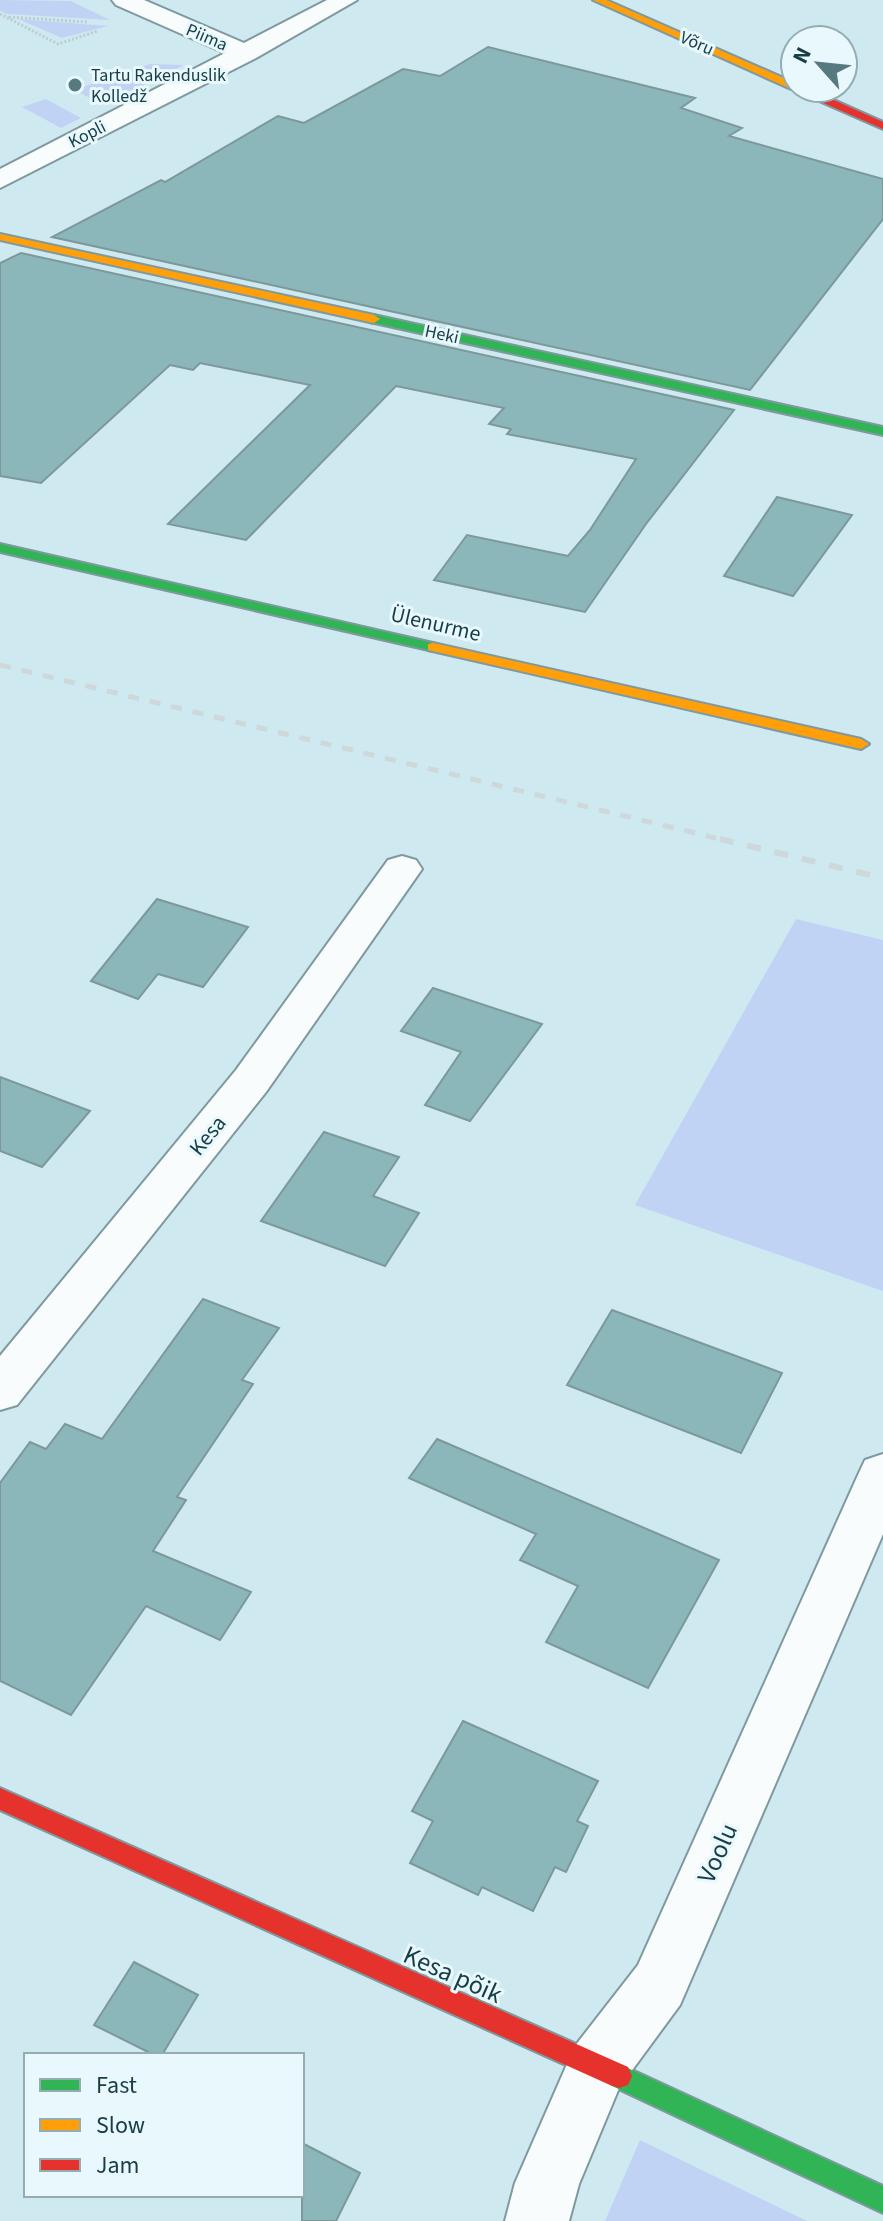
<svg xmlns="http://www.w3.org/2000/svg" width="883" height="2221" viewBox="0 0 883 2221" font-family="'Source Sans 3',sans-serif">
<style>
.green{fill:#c0d3f5}
.building{fill:#8cb7ba;stroke:#7c989a;stroke-width:2}
.lines{fill:none;stroke-linecap:round;stroke-linejoin:round}
.street-casing{stroke:#7f999f;stroke-width:4}
.fast-casing{stroke:#7f999f;stroke-width:4}
.slow-casing{stroke:#7f999f;stroke-width:4}
.jam-casing{stroke:#7f999f;stroke-width:4}
.path{stroke:#becbcf;stroke-width:3;stroke-dasharray:2 2;stroke-linecap:butt}
.street{fill:#f8fcfd;fill-rule:evenodd}
.fast{fill:#30b455;fill-rule:evenodd}
.slow{fill:#ff9f0a;fill-rule:evenodd}
.jam{fill:#e5322d;fill-rule:evenodd}
.rail-far1{stroke:#ced7d9;stroke-width:5;stroke-dasharray:11 11;stroke-linecap:butt}
.rail{stroke:#ced7d9;stroke-width:6;stroke-dasharray:14 14;stroke-linecap:butt}
.poi-dot{fill:#577a81;stroke:#e8f8fc;stroke-width:3}
.labels{text-anchor:middle;stroke-width:6;stroke-linejoin:round;paint-order:stroke}
.far-street-label{font-size:18px;fill:#173d45;stroke:#e8f8fc}
.far-poi-label{font-size:18px;fill:#173d45;stroke:#e8f8fc;text-anchor:start}
.street-label{font-size:22px;fill:#173d45;stroke:#e8f8fc}
.near-street-label{font-size:26px;fill:#173d45;stroke:#e8f8fc}
</style>
<rect width="100%" height="100%" fill="#ceeaf0"/>
<path class="green" d="M0,0L71,1L110,20L7,14L0,11Z
M18,19L108,26L62,38Z
M150,64L184,65L104,105L74,90Z
M46,99L81,118L61,128L22,107Z
M796,919L883,940V1291L635,1205Z
M640,2140L807,2221H605Z"/>
<path class="building" d="M488,47L695,98L681,108L742,128L729,136L883,179V219L750,390L52,237L161,180L165,182L278,116L304,123L403,69L440,76Z
M21,253L734,410L646,524L585,612L434,580L467,535L568,556L590,530L636,459L507,434L511,429L489,424L504,408L396,386L246,540L168,524L310,385L200,363L193,370L170,365L41,483L0,476V263Z
M777,497L852,515L793,596L724,576Z
M157,899L248,927L203,987L158,974L138,999L91,981Z
M433,988L542,1024L470,1121L425,1105L461,1052L401,1031Z
M0,1077L90,1111L42,1167L0,1151Z
M324,1132L399,1157L373,1196L419,1213L385,1266L261,1221Z
M203,1299L279,1328L242,1380L253,1384L177,1497L186,1500L153,1551L251,1592L220,1640L146,1606L71,1715L0,1681V1483L30,1442L46,1449L65,1424L102,1439Z
M612,1310L782,1373L741,1453L567,1385Z
M437,1439L719,1560L648,1688L546,1642L578,1586L520,1560L536,1534L409,1478Z
M463,1721L598,1781L577,1821L588,1826L566,1872L555,1867L533,1911L482,1887L478,1895L410,1863L433,1821L412,1811Z
M134,1962L198,1995L162,2055H154L94,2025Z
M302,2143L360,2173L336,2221H302Z"/>
<g class="lines">
<defs>
<path id="street" d="M112,0H144L244,43L327,0H357L256,58L0,188V169L225,53L116,5Z
M402,856L416,860L422,869L266,1092L17,1405L0,1410V1356L236,1070L388,860Z
M883,1454V1534L680,2005L619,2088L579,2184L569,2221H505L515,2183L575,2046L638,1965L858,1475L865,1460Z"/>
<path id="fast" d="M374,315L883,427V435L370,322V316Z
M0,544L433,643L440,647L433,651L0,552Z
M619,2064L883,2186V2213L610,2085L606,2076L610,2067Z"/>
<path id="slow" d="M593,0H606L795,83V88H799L791,89Z
M0,234L374,315L380,319L374,323L0,240Z
M433,643L861,739L869,744L861,749L428,650V644Z"/>
<path id="jam" d="M795,86V88H807L883,122V129L794,90Z
M0,1788L628,2067L632,2076L628,2085L619,2088L610,2085L0,1810Z"/>
</defs>
<use href="#street" class="street-casing"/>
<use href="#fast" class="fast-casing"/>
<use href="#slow" class="slow-casing"/>
<use href="#jam" class="jam-casing"/>
<path class="path" d="M0,14L58,44L98,31
M9,17L87,22"/>
<use href="#street" class="street"/>
<use href="#fast" class="fast"/>
<use href="#slow" class="slow"/>
<use href="#jam" class="jam"/>
<path class="rail-far1" d="M0,665L728,841"/>
<path class="rail" d="M720,839L883,878"/>
</g>
<circle class="poi-dot" cx="75" cy="85" r="8"/>
<g class="labels">
<g class="far-street-label">
<text transform="translate(207 37) rotate(23)" y="6">Piima</text>
<text transform="translate(697 43) rotate(24)" y="6">Võru</text>
<text transform="translate(87 134) rotate(-27)" y="6">Kopli</text>
<text transform="translate(442 334) rotate(12)" y="6">Heki</text>
</g>
<g class="far-poi-label">
<text x="91" y="81">Tartu Rakenduslik<tspan x="91" dy="21">Kolledž</tspan></text>
</g>
<g class="street-label">
<text transform="translate(436 623) rotate(13)" y="8">Ülenurme</text>
<text transform="translate(207 1135) rotate(-51)" y="8">Kesa</text>
</g>
<g class="near-street-label">
<text transform="translate(717 1853) rotate(-66)" y="9">Voolu</text>
<text transform="translate(453 1974) rotate(24)" y="9">Kesa põik</text>
</g>
</g>
<rect x="24" y="2053" width="280" height="144" fill="#e8f8fc" stroke="#94adb3" stroke-width="2"/>
<rect x="40" y="2079" width="40" height="12" fill="#30b455" stroke="#94adb3" stroke-width="2"/>
<text x="96" y="2093" font-size="24" fill="#173d45">Fast</text>
<rect x="40" y="2119" width="40" height="12" fill="#ff9f0a" stroke="#94adb3" stroke-width="2"/>
<text x="96" y="2133" font-size="24" fill="#173d45">Slow</text>
<rect x="40" y="2159" width="40" height="12" fill="#e5322d" stroke="#94adb3" stroke-width="2"/>
<text x="96" y="2173" font-size="24" fill="#173d45">Jam</text>
<g transform="translate(819 64) rotate(297)"><circle r="38" fill="#e8f8fc" stroke="#94adb3" stroke-width="2"/>
<path d="M0-6L14 30L0 20L-14 30Z" fill="#577a81"/>
<text y="-12" font-size="22" font-weight="bold" text-anchor="middle" fill="#173d45">N</text>
</g>
</svg>
